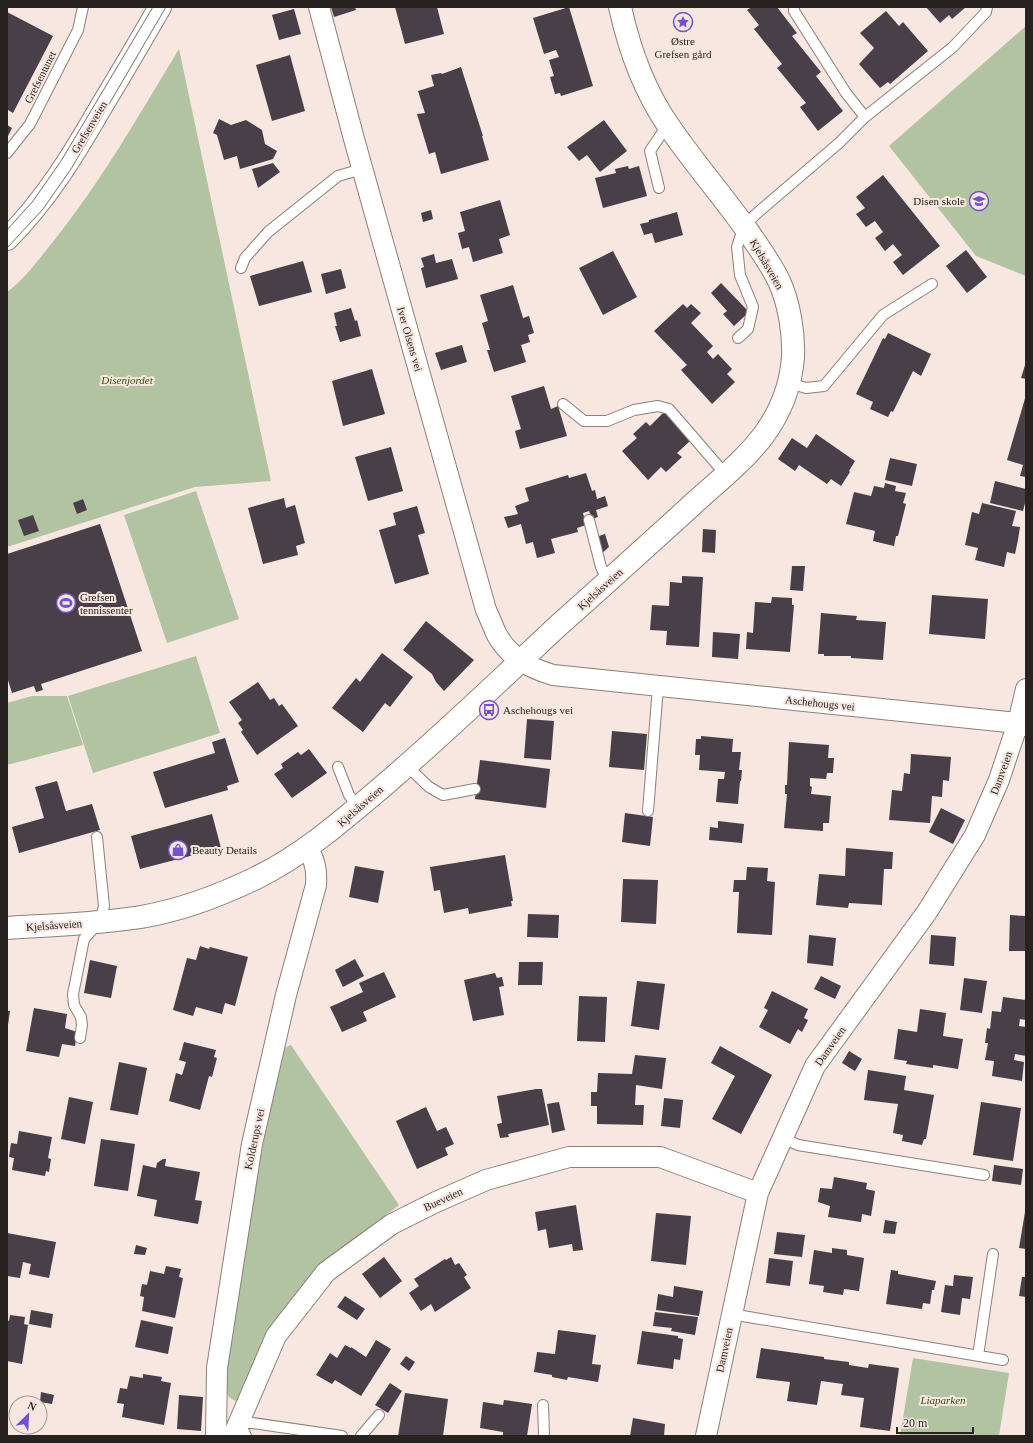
<svg xmlns="http://www.w3.org/2000/svg" width="1033" height="1443" viewBox="0 0 1033 1443" font-family="'Times New Roman',serif">
<style>
.green{fill:#b1c3a1}
.building{fill:#493f48}
.lines{fill:none;stroke-linecap:round;stroke-linejoin:round}
.lane-casing{stroke:#8d7f79;stroke-width:12}
.street-casing{stroke:#8d7f79;stroke-width:22}
.secondary-casing{stroke:#8d7f79;stroke-width:24}
.lane{stroke:#fff;stroke-width:10}
.street{stroke:#fff;stroke-width:20}
.secondary{stroke:#fff;stroke-width:22}
.tram{stroke:#776e6a;stroke-width:1}
.labels{text-anchor:middle;stroke-width:4;stroke-linejoin:round;paint-order:stroke}
.poi-label{font-size:11px;fill:#282320;stroke:#f7e7e0;text-anchor:start}
.street-label{font-size:11px;fill:#282320;stroke:#f7e7e0}
.park-label{font-size:11px;font-style:italic;fill:#334e0c;stroke:#f7e7e0}
</style>
<rect width="100%" height="100%" fill="#f7e7e0"/>
<path class="green" d="M1026,26V276L976,256L889,146Z
M179,49L271,481L195,487L7,547V292C25,279 38,260 52,243C101,182 139,115 179,49Z
M196,491L239,619L167,643L124,515Z
M196,656L220,733L93,773L68,696Z
M32,696H67L83,745L7,765V703Z
M291,1045L399,1205L327,1261L239,1400L235,1401L229,1397L226,1392L229,1353L254,1190L282,1049Z
M913,1358L1009,1373L999,1436H900Z"/>
<path class="building" d="M331,7H355L356,10L334,17Z
M395,7H437L444,34L405,44Z
M569,7L593,86L561,96L560,93L555,94L550,77L554,76L549,60L559,57L556,50L544,54L533,18Z
M752,7H777L797,33L792,36L821,72L816,76L843,111L818,131L800,107L806,103L777,68L782,64L754,29L759,25L747,10Z
M926,7H966L952,19L949,15L940,23Z
M294,9L301,34L279,40L272,15Z
M886,11L899,26L903,22L928,51L890,84L888,82L880,88L859,64L874,48L860,33Z
M7,12L53,36L13,113L8,110L7,113Z
M290,55L305,111L272,121L256,65Z
M461,67L483,136H482L489,160L441,174L435,152L429,154L417,114L425,113L418,91L434,86L431,75L441,73L442,74Z
M219,119L231,125L246,120L262,130L265,144L277,151L273,159L240,169L237,156L224,160L217,135L213,133Z
M604,120L627,151L600,172L587,155L579,161L567,147Z
M7,125L12,128L7,138Z
M273,163L280,172L258,188L252,169Z
M628,166L629,169L639,166L647,196L603,208L595,178L616,173L615,169Z
M883,175L940,246L903,275L893,262L902,255L893,244L885,251L875,238L883,232L875,221L866,227L856,214L865,208L856,197Z
M500,200L510,235L499,239L503,253L473,262L469,247L462,249L458,233L465,231L460,212Z
M431,210L433,219L423,222L421,213Z
M677,212L683,235L655,243L652,233L644,235L640,224L649,222V220Z
M966,250L987,277L967,293L946,266Z
M613,251L637,297L603,315L579,268Z
M434,254L436,263L452,259L458,279L426,288L421,268L424,267L421,258Z
M303,261L312,292L259,306L250,276Z
M341,269L346,288L326,294L321,274Z
M721,283L749,312L734,326L723,314L727,311L711,293Z
M513,285L523,318L529,316L534,333L528,335L530,342L521,345L526,362L494,372L487,350H490L482,323L488,321L480,295Z
M683,304L687,308L691,304L701,313L691,323L713,346L707,352L713,359L718,354L732,369L727,374L735,382L712,404L681,370L687,365L654,331Z
M351,308L355,321L357,320L361,336L340,342L335,326H337L334,313Z
M888,333L931,354L921,376L913,371L893,412L891,411L888,417L870,409L873,402L856,394L883,338L885,339Z
M462,345L467,362L441,370L435,353Z
M1026,362V379L1021,378Z
M372,369L385,414L343,426L332,381Z
M544,386L551,409L558,406L567,436L520,449L515,431L521,429L511,396Z
M1026,395V477L1020,476L1023,465L1007,460Z
M664,412L690,441L677,453L682,457L666,472L661,467L648,480L622,451L637,438L633,434L646,422L650,426Z
M816,434L855,461L849,471L850,472L841,486L831,479L827,484L799,465L795,471L778,459L792,438L807,448Z
M391,447L403,491L368,501L355,457Z
M890,458L917,464L912,486L885,480Z
M586,473L592,491L595,490L597,499L605,496L608,506L596,510L598,517L592,519L589,511L583,513L586,525L577,528L578,532L551,539L555,553L537,558L533,542L526,544L521,524L508,528L504,517L518,514L515,506L529,501L525,488L568,475L569,478Z
M995,481L1026,489V499L1023,511L990,503Z
M885,483L896,486L895,491L906,493L903,503L906,504L898,536H896L894,546L873,541L875,531L846,524L854,492L871,496L874,486L884,488Z
M284,498L286,508L295,505L305,543L296,546L298,555L263,564L248,508Z
M83,499L87,510L77,514L73,503Z
M982,503L1016,511L1012,526L1020,527L1018,540L1015,554L1007,552L1004,567L975,560L978,548L965,545L972,512L979,514Z
M417,506L425,533L418,535L429,574L395,584L379,530L396,525L393,513Z
M33,515L39,531L24,536L18,520Z
M100,524L142,651L41,684L43,690L36,692L34,686L12,693L7,677V554Z
M703,529L716,530L715,553L702,552Z
M605,534L609,547L601,554L596,537Z
M792,566H805L803,591L790,590Z
M682,576L703,577L699,647L666,645L667,631L650,630L652,605L669,606L670,582L682,583Z
M932,595L988,599L985,639L929,634Z
M772,597L792,598V605H794L790,652L746,649L747,632L753,633L755,602L771,603Z
M821,613L857,616L856,620L886,622L883,660L851,658V656H824V654H818Z
M426,621L474,660L444,691L436,682L432,674L403,650Z
M713,632L740,634L738,659L712,657Z
M382,653L413,677L390,707L385,703L363,732L332,708L356,678L360,682Z
M258,682L270,700L274,698L279,706L282,704L298,726L257,755L241,732L243,730L238,723L242,720L229,702Z
M527,719L554,721L551,760L524,758Z
M612,731L647,734L644,770L609,767Z
M701,736L733,739L732,752H741L739,770H742L741,781H740L738,804L716,802L718,779H724L725,772L699,770L700,755H695L696,739H701Z
M225,738L239,782L227,786L228,790L165,808L153,772L215,753L212,742Z
M789,742L829,745L828,758H834L833,773H827L826,779L810,778V786L812,787L811,794L831,796L829,823H823V831L784,828L787,794H785V785H787Z
M309,749L327,773L292,798L274,774L283,768L281,764L298,752L301,755Z
M911,754L951,757L949,781L943,780L942,797L932,796L930,823L889,820L892,790L902,791L904,773L910,774Z
M480,760L550,769L546,808L475,799Z
M57,781L66,811L92,804L100,830L19,853L12,827L44,818L35,787Z
M941,808L965,820L953,844L929,832Z
M625,813L653,817L650,846L622,842Z
M212,814L221,848L140,869L131,836Z
M718,821L744,824L742,843L709,840L710,827L718,828Z
M846,848L893,852L892,869H884L882,905L849,903L848,908L816,905L819,874L845,876Z
M505,855L513,901H511L512,906L469,914L468,908L444,913L440,890L434,891L430,867Z
M355,866L384,871L378,903L349,897Z
M747,867L768,868L767,881L775,882L772,935L737,933L739,892H733L734,880H746Z
M623,879L658,880L656,924L621,922Z
M528,914L559,915L558,938L527,937Z
M1010,915L1026,916V951H1009Z
M809,935L836,938L833,966L807,963Z
M931,935L956,937L954,966L929,964Z
M200,946L209,949L210,947L248,957L235,1006L225,1003L222,1014L196,1007L193,1016L173,1010L187,958L196,960Z
M355,959L364,976L343,987L335,970Z
M90,960L117,966L111,998L84,993Z
M519,962H543L542,985H518Z
M384,972L396,997L363,1012L367,1021L342,1032L330,1007L363,992L359,983Z
M495,973L497,978L502,977L504,986L499,987L504,1015L473,1021L464,980Z
M821,976L841,986L835,999L814,989Z
M964,978L987,981L982,1013L960,1010Z
M637,981L665,984L659,1030L631,1026Z
M772,991L808,1009L804,1018L808,1020L802,1032L798,1029L790,1044L759,1027L768,1010L764,1008Z
M579,996L607,997L605,1042L577,1041Z
M1003,997L1026,1000V1020L1020,1019L1019,1026L1026,1027V1056L1015,1054L1014,1060L1024,1062L1022,1081L992,1076L994,1061L985,1060L988,1043H985L987,1028L990,1029L992,1011L1001,1012Z
M34,1008L67,1014L65,1028L77,1032L75,1046L62,1044L59,1057L26,1051Z
M920,1009L946,1013L943,1036L963,1039L958,1069L933,1065V1068L906,1064L907,1061L894,1059L898,1029L917,1032Z
M7,1011H10L8,1025H7Z
M184,1042L216,1050L214,1057L217,1058L212,1077L209,1076L200,1110L169,1101L176,1073L182,1075L186,1062L179,1060Z
M720,1046L772,1075L741,1134L712,1119L735,1076L711,1063Z
M849,1051L862,1059L855,1071L842,1063Z
M635,1055L666,1058L662,1089L636,1085L635,1105H644L643,1125L597,1124V1106H591V1092H597L598,1073L632,1074Z
M119,1062L147,1068L138,1115L110,1110Z
M868,1070L906,1076L904,1090L934,1095L926,1139H924L922,1145L902,1141L903,1135L893,1133L898,1104L864,1100Z
M536,1089H542L549,1125L508,1134L509,1137L500,1138L497,1124L502,1123L497,1096Z
M69,1097L93,1102L85,1144L61,1139Z
M664,1098L683,1100L680,1128L661,1126Z
M559,1102L565,1130L552,1133L547,1104Z
M981,1102L1021,1108L1013,1161L973,1155Z
M426,1107L437,1131L446,1127L454,1144L445,1148L448,1155L417,1169L396,1121Z
M19,1131L52,1137L48,1158L51,1159L49,1172L46,1171L45,1176L12,1170L14,1158L9,1157L11,1143L17,1144Z
M101,1139L135,1144L128,1191L94,1186Z
M163,1159H166L165,1166L200,1172L195,1200L202,1201L198,1224L154,1216L157,1200L137,1196L143,1165L156,1168L157,1163Z
M994,1165L1023,1169L1021,1185L992,1181Z
M834,1177L867,1183L866,1189L875,1191L871,1216L862,1214L861,1222L828,1217L830,1206L818,1202L820,1188L832,1189Z
M576,1205L583,1250L573,1251L572,1244L549,1248L546,1229L538,1231L535,1212Z
M1025,1212H1026V1249L1019,1248Z
M656,1213L691,1216L686,1265L651,1261Z
M885,1220L897,1222L895,1234L883,1233Z
M777,1232L805,1235L802,1257L774,1254Z
M7,1233L56,1242L49,1278L29,1274L31,1264L23,1262L20,1278L7,1276Z
M136,1245L147,1248L145,1255L134,1254Z
M832,1248L847,1250V1255L864,1258L859,1291L844,1289L843,1295L823,1292L824,1286L809,1284L814,1250L832,1253Z
M384,1257L402,1281L380,1298L362,1274Z
M451,1257L455,1265L459,1263L467,1275L464,1277L471,1288L435,1312L431,1304L421,1311L409,1293L419,1286L414,1279L445,1259L446,1260Z
M769,1258L793,1261L790,1286L766,1283Z
M166,1266L181,1269L179,1277L183,1278L175,1318L142,1311L144,1297L140,1296L142,1284L147,1285L150,1271L164,1274Z
M891,1270L898,1271V1274L936,1281L934,1290H932L930,1304L923,1303L922,1309L886,1304Z
M954,1275L973,1277L970,1299L962,1298L960,1315L941,1312L945,1285L953,1286Z
M1022,1277H1026V1297L1019,1296Z
M674,1286L703,1291L699,1316L656,1310L658,1294L673,1297Z
M345,1296L365,1309L357,1320L337,1307Z
M31,1310L53,1314L51,1328L29,1324Z
M655,1312L698,1317L695,1335L671,1331L672,1328L653,1326Z
M10,1315L25,1317L24,1324L28,1325L22,1364L7,1361V1320L9,1321Z
M141,1320L173,1327L168,1354L135,1347Z
M558,1330L596,1335L592,1364L601,1365L598,1382L568,1377L567,1380L552,1377V1375L534,1372L537,1352L555,1354Z
M642,1331L678,1336V1338L683,1339L680,1360L674,1359L673,1369L637,1364Z
M376,1340L391,1349L361,1396L335,1380L332,1384L316,1375L330,1353L337,1358L345,1345L351,1348V1347L366,1357Z
M761,1348L824,1357V1359L849,1362V1365L868,1368L869,1364L899,1368L890,1431L860,1427L864,1398L841,1395L843,1384L821,1381L817,1405L787,1401L790,1382L756,1378Z
M406,1356L415,1362L409,1371L400,1364Z
M143,1374L162,1377L161,1381L171,1383L164,1425L122,1417L124,1404L117,1403L120,1388L127,1389L130,1376L143,1378Z
M390,1383L402,1391L388,1413L375,1405Z
M41,1392L54,1395L52,1404L40,1402Z
M405,1393L448,1399L443,1436H398Z
M179,1395L203,1397L201,1431L177,1429Z
M504,1400L532,1404L527,1436H503V1432L480,1428L483,1402L503,1405Z
M633,1418L665,1424L664,1436H630Z"/>
<g class="lines">
<defs>
<path id="lane" d="M865,117L953,47L986,12L987,7
M7,153L30,124L78,30L83,7
M659,188L650,151L668,124
M241,268L245,258L268,232L338,176L362,169
M738,338L748,329L753,307L740,275L737,247L744,226L756,214L839,143L865,117L846,93L794,11V7
M789,383L806,388L824,386L883,315L932,284
M563,404L584,421H607L634,410L658,406L669,409L726,475
M589,520L601,567L608,582
M407,766L429,787L443,795L475,789
M338,767L349,795L358,808
M648,811L658,687
M80,1038L82,1025L81,1017L74,1005L73,994L84,939L100,921L104,906L97,837
M783,1138L798,1145L984,1175
M731,1314L1003,1360
M978,1356L993,1254
M543,1405L544,1436
M246,1436L239,1421L342,1436
M361,1436L379,1415"/>
<path id="street" d="M319,7L354,139L486,610C490,618 493,627 497,635C510,658 530,668 553,675L1018,723L1026,726
M216,1436L217,1368L252,1144L286,995L316,885C317,869 315,862 308,848
M233,1436L276,1336L326,1272L392,1224L436,1202L486,1180L569,1157H660L758,1193
M706,1436L758,1193L815,1066L927,912L975,835L999,780L1018,723L1026,689"/>
<path id="secondary" d="M7,239C46,200 74,154 101,107C121,74 141,40 160,7
M7,928C52,925 97,924 141,917C182,910 219,896 256,878C303,855 342,821 382,787C443,735 501,679 560,624C604,585 648,545 692,505C716,483 743,462 763,436C780,413 791,386 793,357C794,332 789,303 779,281C771,264 759,248 749,233C723,196 693,162 668,125C644,90 629,48 620,7"/>
</defs>
<use href="#lane" class="lane-casing"/>
<use href="#street" class="street-casing"/>
<use href="#secondary" class="secondary-casing"/>
<use href="#lane" class="lane"/>
<use href="#street" class="street"/>
<use href="#secondary" class="secondary"/>
<path class="tram" d="M7,230L33,201L61,161L153,7
M7,248L43,209L71,169L166,7"/>
</g>
<defs>
<symbol id="sight-ring" viewBox="-11 -11 22 22"><circle r="9.5" fill="#f7e7e0" stroke="#7053cd" stroke-width="1.5"/><path d="M0-6L1.8-2.2L6-1.7L2.9 1.2L3.7 5.4L0 3.3L-3.7 5.4L-2.9 1.2L-6-1.7L-1.8-2.2Z" fill="#7053cd"/></symbol>
<symbol id="school-ring" viewBox="-11 -11 22 22"><circle r="9.5" fill="#f7e7e0" stroke="#7053cd" stroke-width="1.5"/><path d="M0-5L7-2L0 1L-7-2ZM-4 1L0 2.5L4 1V4Q0 6-4 4Z" fill="#7053cd"/></symbol>
<symbol id="stadium-ring" viewBox="-11 -11 22 22"><circle r="9.5" fill="#f7e7e0" stroke="#7053cd" stroke-width="1.5"/><path d="M0-5a6.5 5 0 1 0 0 10a6.5 5 0 1 0 0-10ZM-3.5-1.8h7v3.6h-7Z" fill="#7053cd"/></symbol>
<symbol id="bus-ring" viewBox="-11 -11 22 22"><circle r="9.5" fill="#f7e7e0" stroke="#7053cd" stroke-width="1.5"/><path d="M-5-6H5V4H4V6H2V4H-2V6H-4V4H-5ZM-3.5-4V0h7V-4ZM-3.5 1.2v1.5H-2V1.2ZM2 1.2v1.5H3.5V1.2Z" fill="#7053cd"/></symbol>
<symbol id="shop-ring" viewBox="-11 -11 22 22"><circle r="9.5" fill="#f7e7e0" stroke="#7053cd" stroke-width="1.5"/><path d="M-5-2.5h2.3a2.7 3.5 0 0 1 5.4 0H5L5.5 6h-11ZM-1.5-2.5h3a1.5 2.3 0 0 0-3 0Z" fill="#7053cd"/></symbol>
</defs>
<g fill-rule="evenodd">
<use href="#sight-ring" x="672" y="11" width="22" height="22"/>
<use href="#school-ring" x="968" y="190" width="22" height="22"/>
<use href="#stadium-ring" x="55" y="592" width="22" height="22"/>
<use href="#bus-ring" x="478" y="699" width="22" height="22"/>
<use href="#shop-ring" x="167" y="839" width="22" height="22"/>
</g>
<g class="labels">
<g class="poi-label">
<text x="683" y="45" text-anchor="middle">Østre<tspan x="683" dy="13">Grefsen gård</tspan></text>
<text x="965" y="205" text-anchor="end">Disen skole</text>
<text x="80" y="601">Grefsen<tspan x="80" dy="13">tennissenter</tspan></text>
<text x="503" y="714">Aschehougs vei</text>
<text x="192" y="854">Beauty Details</text>
</g>
<g class="street-label">
<text transform="translate(40 77) rotate(-63)" y="4">Grefsentunet</text>
<text transform="translate(89 127) rotate(-59)" y="4">Grefsenveien</text>
<text transform="translate(767 264) rotate(60)" y="4">Kjelsåsveien</text>
<text transform="translate(410 339) rotate(74)" y="4">Iver Olsens vei</text>
<text transform="translate(600 589) rotate(-42)" y="4">Kjelsåsveien</text>
<text transform="translate(820 703) rotate(6)" y="4">Aschehougs vei</text>
<text transform="translate(1001 773) rotate(-70)" y="4">Damveien</text>
<text transform="translate(360 806) rotate(-41)" y="4">Kjelsåsveien</text>
<text transform="translate(54 925) rotate(-4)" y="4">Kjelsåsveien</text>
<text transform="translate(830 1046) rotate(-55)" y="4">Damveien</text>
<text transform="translate(254 1139) rotate(-78)" y="4">Kolderups vei</text>
<text transform="translate(443 1199) rotate(-25)" y="4">Bueveien</text>
<text transform="translate(724 1350) rotate(-78)" y="4">Damveien</text>
</g>
<g class="park-label">
<text x="127" y="384">Disenjordet</text>
<text x="943" y="1404">Liaparken</text>
</g>
</g>
<rect width="1033" height="1443" fill="none" stroke="#282320" stroke-width="16"/>
<g transform="translate(28 1415) rotate(24)"><circle r="19" fill="#f7e7e0" stroke="#a49993"/>
<path d="M0-3L7 15L0 10L-7 15Z" fill="#7053cd"/>
<text y="-6" font-size="11" font-weight="bold" text-anchor="middle" fill="#282320">N</text>
</g>
<path d="M897 1427v6h76v-6" fill="none" stroke="#282320" stroke-width="2"/>
<text x="903" y="1427" font-size="12" fill="#282320" stroke="#f7e7e0" stroke-width="3" paint-order="stroke">20 m</text>
</svg>
